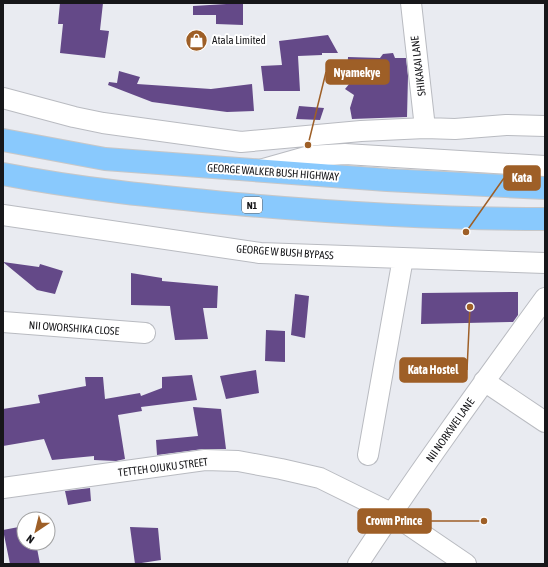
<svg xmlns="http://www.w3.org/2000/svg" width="548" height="567" viewBox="0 0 548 567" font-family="'Asap Condensed',sans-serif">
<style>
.building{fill:#644988}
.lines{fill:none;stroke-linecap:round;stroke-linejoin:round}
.minor-casing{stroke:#b9bbc1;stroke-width:22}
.highway-casing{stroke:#c7c7c8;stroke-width:24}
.minor{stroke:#fff;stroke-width:20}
.highway{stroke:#89c9fd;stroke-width:22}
.labels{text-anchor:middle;stroke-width:4;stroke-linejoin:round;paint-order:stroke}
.shield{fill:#fff;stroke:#5d5d5f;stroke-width:1}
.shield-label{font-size:10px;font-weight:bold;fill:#17171a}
.poi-label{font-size:11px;fill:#17171a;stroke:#fff;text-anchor:start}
.street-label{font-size:11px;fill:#17171a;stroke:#fff}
.leader{fill:none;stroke:#9e5f27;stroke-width:1.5}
.callout-dot{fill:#9e5f27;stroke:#fff;stroke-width:1.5}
.callout{fill:#9e5f27;stroke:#9e5f27;stroke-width:1.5}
.callout-label{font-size:12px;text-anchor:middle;font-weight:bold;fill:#fff}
</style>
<rect width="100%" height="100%" fill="#e9ebf1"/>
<path class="building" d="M60,3H103L100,30L109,31L105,58L60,53L63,24H58Z
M243,3V25L216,24V15H193V6Z
M328,35L338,53H322V55L298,56L300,91H264L261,66L282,65L279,41Z
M393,53L395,58H406L408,76L407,117L352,119L350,108L354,95L345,89L350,83L347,77L348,57L380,58L383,54Z
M119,71L140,77L137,84L211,89L252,84L254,111L227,112L152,102L108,85L109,82L117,83Z
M299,106L324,108L320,120L296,119Z
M3,262L39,267L40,264L63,271L55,294L37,290Z
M131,273L162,278V281L218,286L217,308H203L208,339L175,340L171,314L170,306L131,305Z
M518,292V315L513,322L421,324L422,293Z
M295,294L309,296L305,338L291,335Z
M266,330L285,331V362L265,361Z
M256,370L259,393L226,399L220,376Z
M192,375L197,400L141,407L142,411L118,415L125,459L116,461L94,460V456L52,460L44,439L3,446V409L40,403L38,395L86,386L85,377H103L105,399L140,393L141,396L162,388V377Z
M193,407L221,409L226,449H203L157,455L156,440L198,436Z
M90,488L91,501L68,505L65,491Z
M24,526V543H36L40,564H10L3,530Z
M130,527L158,528L161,560L135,564Z"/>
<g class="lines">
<defs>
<path id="minor" d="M411,3L425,128
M3,98L74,117L103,123L241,142L361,131L425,128L455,129L506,125L545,126
M263,169L309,156L345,154L545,166
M3,215L260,253L545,263
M3,322L145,333
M484,381L545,422
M368,455L403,258
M3,488L205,460L238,461L281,469L320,478L391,513L466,564
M358,564C417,474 481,386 545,298"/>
<path id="highway" d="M3,140L105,159L387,180L545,188
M3,174C80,189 159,197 237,204C339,213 442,219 545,219"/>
</defs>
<use href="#minor" class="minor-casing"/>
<use href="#highway" class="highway-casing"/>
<use href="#minor" class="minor"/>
<use href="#highway" class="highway"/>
</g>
<defs>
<symbol id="shop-disc" viewBox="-11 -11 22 22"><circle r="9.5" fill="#9e5f27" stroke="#fff"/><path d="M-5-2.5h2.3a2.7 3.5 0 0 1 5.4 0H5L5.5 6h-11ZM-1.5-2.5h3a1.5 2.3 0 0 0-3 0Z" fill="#fff"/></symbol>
</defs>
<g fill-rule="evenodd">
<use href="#shop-disc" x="184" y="28" width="25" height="25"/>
</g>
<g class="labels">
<rect class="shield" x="242" y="197" width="20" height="16" rx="3"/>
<g class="shield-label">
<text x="252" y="209">N1</text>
</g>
<g class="poi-label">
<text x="212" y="44">Atala Limited</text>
</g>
<g class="street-label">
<text transform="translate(418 66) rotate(-97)" y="4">SHIKAKAI LANE</text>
<text transform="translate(273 172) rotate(4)" y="4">GEORGE WALKER BUSH HIGHWAY</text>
<text transform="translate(285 252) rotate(4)" y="4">GEORGE W BUSH BYPASS</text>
<text transform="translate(74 328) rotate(4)" y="4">NII OWORSHIKA CLOSE</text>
<text transform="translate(450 430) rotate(-55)" y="4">NII NORKWEI LANE</text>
<text transform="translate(163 467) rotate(-7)" y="4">TETTEH OJUKU STREET</text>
</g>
</g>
<path class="leader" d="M308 145L326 72M466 232L504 178M470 307L467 370M484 521L431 521"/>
<g class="callout-dot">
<circle cx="308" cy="145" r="4"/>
<circle cx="466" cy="232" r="4"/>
<circle cx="470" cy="307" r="4"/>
<circle cx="484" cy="521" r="4"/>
</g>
<g class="callout">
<rect x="326" y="60" width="63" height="24" rx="4"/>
<rect x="504" y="166" width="36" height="24" rx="4"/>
<rect x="400" y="358" width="67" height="24" rx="4"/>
<rect x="358" y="509" width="73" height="24" rx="4"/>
</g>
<g class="callout-label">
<text x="357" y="77">Nyamekye</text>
<text x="522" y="182">Kata</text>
<text x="433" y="374">Kata Hostel</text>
<text x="394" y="525">Crown Prince</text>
</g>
<rect width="548" height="567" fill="none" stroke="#17171a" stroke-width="8"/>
<g transform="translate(36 531) rotate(215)"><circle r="19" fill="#ffffff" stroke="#a2a2a3"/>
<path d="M0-3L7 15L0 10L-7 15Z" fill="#9e5f27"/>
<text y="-6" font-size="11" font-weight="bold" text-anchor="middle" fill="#17171a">N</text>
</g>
</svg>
